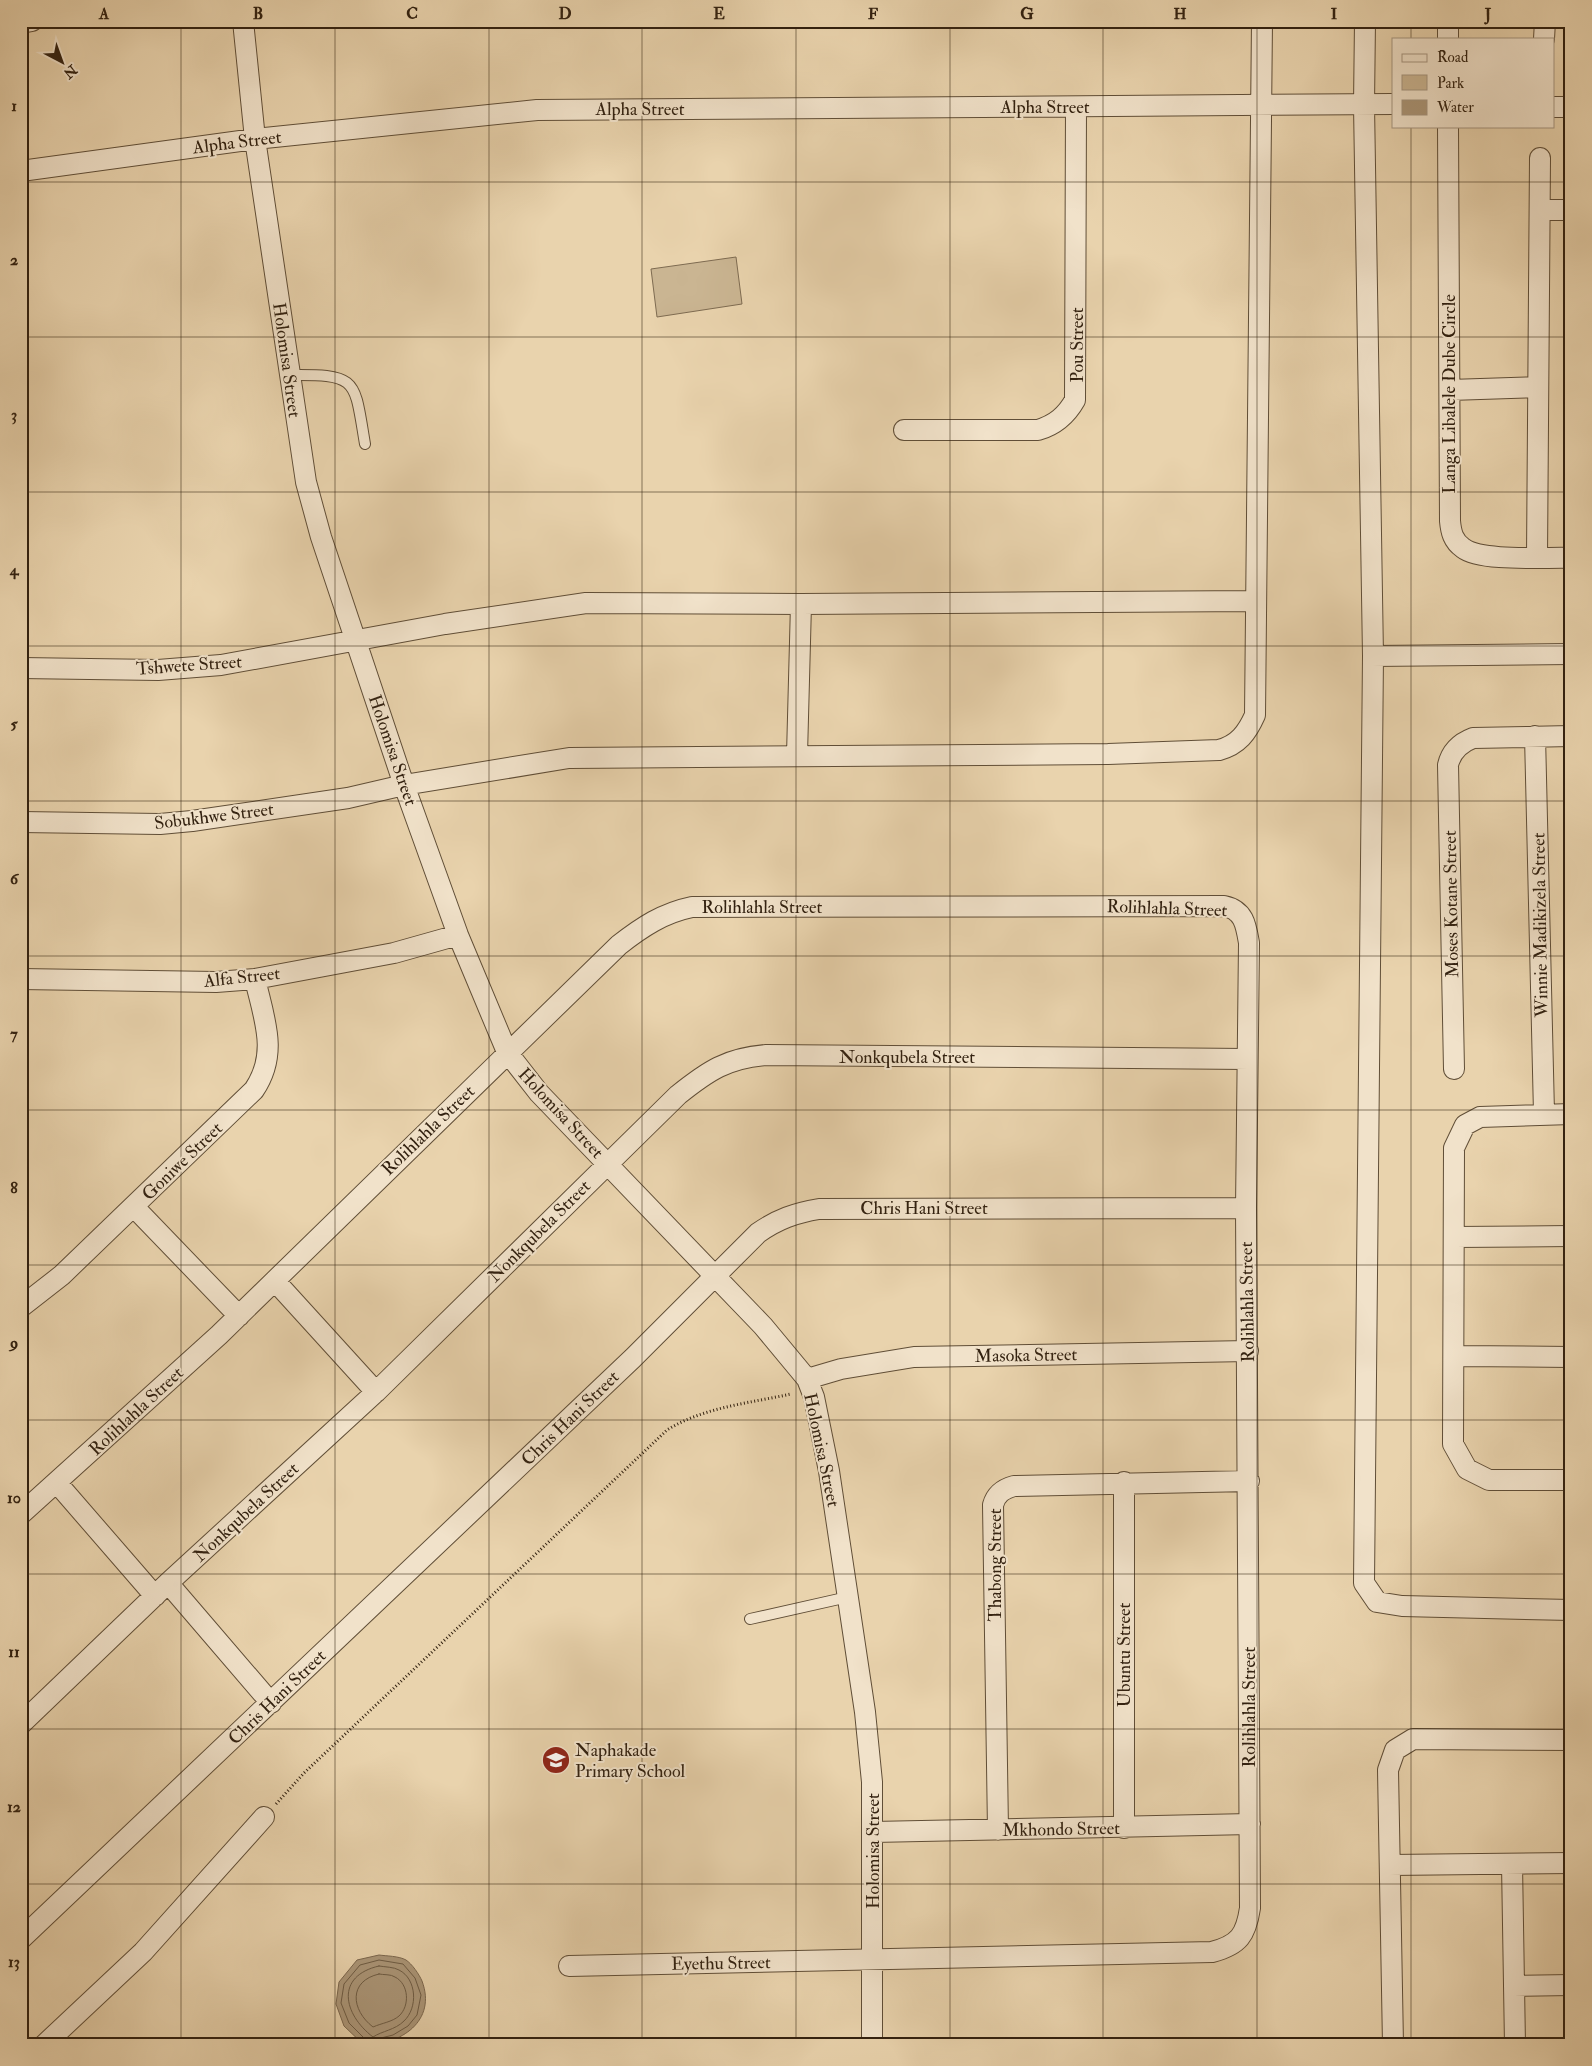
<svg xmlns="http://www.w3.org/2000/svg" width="1592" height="2066" viewBox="0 0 1592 2066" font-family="'IM FELL Double Pica',serif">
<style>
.green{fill:#cab592;stroke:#7e6b51}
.water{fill:#ab9678;stroke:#7b674e}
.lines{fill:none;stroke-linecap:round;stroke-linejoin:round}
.shore{stroke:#6e5c44;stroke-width:1}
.service-casing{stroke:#604e37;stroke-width:12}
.minor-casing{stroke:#604e37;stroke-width:22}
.path{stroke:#322110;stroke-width:3;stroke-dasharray:1 2.5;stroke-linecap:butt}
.service{stroke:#f1e2ca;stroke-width:10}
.minor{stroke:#f1e2ca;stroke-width:20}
.grid{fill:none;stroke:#322110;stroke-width:1;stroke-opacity:0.55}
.labels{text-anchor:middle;stroke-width:4;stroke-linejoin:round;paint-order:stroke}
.street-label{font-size:18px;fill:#322110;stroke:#f1e2ca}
.poi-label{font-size:18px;fill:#322110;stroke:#f1e2ca;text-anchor:start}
.neatline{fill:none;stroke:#322110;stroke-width:2}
.grid-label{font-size:16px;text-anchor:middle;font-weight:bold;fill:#322110}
</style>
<rect width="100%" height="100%" fill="#e9d3ad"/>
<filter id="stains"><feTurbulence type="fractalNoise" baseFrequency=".004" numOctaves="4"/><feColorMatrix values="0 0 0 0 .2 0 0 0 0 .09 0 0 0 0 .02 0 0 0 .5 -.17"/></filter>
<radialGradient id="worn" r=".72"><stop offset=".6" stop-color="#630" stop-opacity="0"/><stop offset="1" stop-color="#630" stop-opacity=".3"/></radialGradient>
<path class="green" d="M736,257L742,304L657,317L651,269Z"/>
<path class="water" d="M379,1955C386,1956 399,1956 406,1960C412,1964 419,1974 422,1981C437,2021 401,2045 364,2045L344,2026L336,2004L339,1982L357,1960Z"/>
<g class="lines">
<path class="shore" d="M379,1966C385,1967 394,1967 399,1970C417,1979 418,2008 404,2021C395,2030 382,2031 373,2037C343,2014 335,1976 379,1966Z
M379,1974C383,1975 391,1974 395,1977C409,1984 410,2006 399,2016C392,2022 382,2023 373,2027C351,2010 348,1981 379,1974Z
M367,2045L366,2040L349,2023L341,2003L344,1984L360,1965L379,1960L403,1964L415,1978L421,1995L417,2015L408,2026L393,2035L381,2038L378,2045"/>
<defs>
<path id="service" d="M289,375C359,374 354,379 365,444
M750,1619L848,1597"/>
<path id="minor" d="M243,21L255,139L306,482L321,537L404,785L458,935L507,1052L539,1093L763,1326L807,1379L814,1397L829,1471L865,1712L872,1782V2045
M1365,21L1364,105L1373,656L1364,1583L1377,1602L1402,1606L1571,1610
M21,23L32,21
M1448,39V21
M1544,39L1545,21
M1553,107H1571
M1448,126L1450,521C1451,532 1453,541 1463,548C1481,562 1546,557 1571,558
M21,171L255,139L537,110L1393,104
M1540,210H1571
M1450,390L1538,387
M904,430H1038C1055,425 1066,416 1075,400L1076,107
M1537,557L1540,158
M1373,656L1571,654
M21,668L158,670L221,665L445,624L586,603L801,604L1255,601
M1535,736L1544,1113
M797,755L801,604
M21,822L160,824L192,821L348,798L404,785L569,758L1108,754L1219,750C1238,745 1247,733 1255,715L1262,21
M21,979L216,982L255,979L394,953L458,935
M1454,1069L1448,765C1451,752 1460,743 1473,738L1571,736
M1571,1114L1480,1117L1465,1125L1454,1148L1453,1444L1467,1469L1489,1480H1571
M134,1207L239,1316
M1454,1237L1571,1236
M275,1281L376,1392
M21,1307L62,1275L254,1090C279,1053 264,1019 255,979
M1454,1356L1571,1357
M807,1379L841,1369L914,1357L1248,1351
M57,1483L155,1596
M21,1514L219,1335L619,945C642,927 663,913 692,907L1224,906C1244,910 1246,925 1249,943L1246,1208L1250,1908C1246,1935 1239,1945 1212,1952L569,1966
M168,1583L271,1703
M21,1724L168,1583L376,1392L678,1095C708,1071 727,1058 766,1055L1247,1059
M1124,1828V1482
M998,1830L993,1505C996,1494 1003,1489 1014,1486L1249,1481
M873,1832L1250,1824
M1512,1864L1515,2045
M1390,1865L1571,1863
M21,1939L633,1358L758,1233C778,1219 795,1213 819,1209L1246,1208
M1514,1986L1571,1985
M44,2045L143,1952L264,1817
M1393,2045L1388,1770L1395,1750L1413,1739L1571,1740"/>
</defs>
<use href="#service" class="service-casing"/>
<use href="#minor" class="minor-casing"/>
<path class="path" d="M276,1804L304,1773L667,1430C704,1407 750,1403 791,1394"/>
<use href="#service" class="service"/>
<use href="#minor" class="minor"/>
</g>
<path class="grid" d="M181,21V2045M335,21V2045M489,21V2045M642,21V2045M796,21V2045M950,21V2045M1103,21V2045M1257,21V2045M1411,21V39M1411,126V2045M21,182H1571M21,337H1571M21,492H1571M21,646H1571M21,801H1571M21,956H1571M21,1110H1571M21,1265H1571M21,1420H1571M21,1574H1571M21,1729H1571M21,1884H1571"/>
<defs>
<symbol id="school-disc" viewBox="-11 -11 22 22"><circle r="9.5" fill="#8f2418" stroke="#f1e2ca"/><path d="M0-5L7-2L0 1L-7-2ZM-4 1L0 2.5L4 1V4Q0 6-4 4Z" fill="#fff"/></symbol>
</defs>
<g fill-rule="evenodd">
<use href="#school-disc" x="540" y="1744" width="32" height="32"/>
</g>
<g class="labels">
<g class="street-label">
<text x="1045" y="113">Alpha Street</text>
<text x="640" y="115">Alpha Street</text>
<text transform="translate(237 142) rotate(-7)" y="6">Alpha Street</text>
<text transform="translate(1077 345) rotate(-90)" y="6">Pou Street</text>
<text transform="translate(287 360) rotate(82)" y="6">Holomisa Street</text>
<text transform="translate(1449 394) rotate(-90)" y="6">Langa Libalele Dube Circle</text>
<text transform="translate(189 665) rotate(-4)" y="6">Tshwete Street</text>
<text transform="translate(393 750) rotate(71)" y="6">Holomisa Street</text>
<text transform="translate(214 816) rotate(-7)" y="6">Sobukhwe Street</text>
<text transform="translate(1451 904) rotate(-91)" y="6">Moses Kotane Street</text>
<text x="762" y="913">Rolihlahla Street</text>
<text transform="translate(1167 908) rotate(2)" y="6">Rolihlahla Street</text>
<text transform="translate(1540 925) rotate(-91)" y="6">Winnie Madikizela Street</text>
<text transform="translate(242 977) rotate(-6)" y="6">Alfa Street</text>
<text x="907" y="1063">Nonkqubela Street</text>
<text transform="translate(561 1113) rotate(47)" y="6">Holomisa Street</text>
<text transform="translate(428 1130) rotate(-44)" y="6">Rolihlahla Street</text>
<text transform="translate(182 1161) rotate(-44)" y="6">Goniwe Street</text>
<text x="924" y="1214">Chris Hani Street</text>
<text transform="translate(539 1231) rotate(-45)" y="6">Nonkqubela Street</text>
<text transform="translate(1247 1302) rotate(-91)" y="6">Rolihlahla Street</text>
<text transform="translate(1026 1355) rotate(-1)" y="6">Masoka Street</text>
<text transform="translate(136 1411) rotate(-43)" y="6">Rolihlahla Street</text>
<text transform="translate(570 1418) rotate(-44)" y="6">Chris Hani Street</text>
<text transform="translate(822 1450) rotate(78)" y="6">Holomisa Street</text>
<text transform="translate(246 1512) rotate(-43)" y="6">Nonkqubela Street</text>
<text transform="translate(995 1565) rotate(-90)" y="6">Thabong Street</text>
<text transform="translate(1124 1655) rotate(-90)" y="6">Ubuntu Street</text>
<text transform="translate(277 1697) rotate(-44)" y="6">Chris Hani Street</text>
<text transform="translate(1249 1707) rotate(-90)" y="6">Rolihlahla Street</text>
<text transform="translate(1061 1829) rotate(-1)" y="6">Mkhondo Street</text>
<text transform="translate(873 1851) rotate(-90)" y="6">Holomisa Street</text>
<text transform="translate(721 1963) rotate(-1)" y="6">Eyethu Street</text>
</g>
<g class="poi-label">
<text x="575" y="1756">Naphakade<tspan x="575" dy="21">Primary School</tspan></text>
</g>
</g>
<rect width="1592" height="2066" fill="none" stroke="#e9d3ad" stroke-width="55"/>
<rect x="1392" y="38" width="162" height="90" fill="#f1e2ca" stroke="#a59580"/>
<rect x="1402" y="54" width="25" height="8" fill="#f1e2ca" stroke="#a59580"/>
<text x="1437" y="62" font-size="15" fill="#322110">Road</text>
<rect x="1402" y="75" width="25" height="15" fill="#cab592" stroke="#a59580"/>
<text x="1437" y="88" font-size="15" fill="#322110">Park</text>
<rect x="1402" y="100" width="25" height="15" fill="#ab9678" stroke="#a59580"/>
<text x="1437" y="112" font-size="15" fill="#322110">Water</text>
<g transform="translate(62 62) rotate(139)" stroke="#f1e2ca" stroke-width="4" paint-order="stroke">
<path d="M0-4L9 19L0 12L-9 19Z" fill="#322110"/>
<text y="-8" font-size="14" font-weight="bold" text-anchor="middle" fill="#322110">N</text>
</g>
<rect x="28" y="28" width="1536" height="2010" class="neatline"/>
<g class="grid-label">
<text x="104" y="19">A</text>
<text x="258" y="19">B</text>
<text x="412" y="19">C</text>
<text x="565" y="19">D</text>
<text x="719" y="19">E</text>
<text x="873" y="19">F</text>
<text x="1027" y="19">G</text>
<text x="1180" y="19">H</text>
<text x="1334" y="19">I</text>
<text x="1488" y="19">J</text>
<text x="14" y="111">1</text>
<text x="14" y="265">2</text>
<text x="14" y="420">3</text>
<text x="14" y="575">4</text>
<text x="14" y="729">5</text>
<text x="14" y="884">6</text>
<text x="14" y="1039">7</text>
<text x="14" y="1193">8</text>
<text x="14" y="1348">9</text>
<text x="14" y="1503">10</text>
<text x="14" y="1657">11</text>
<text x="14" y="1812">12</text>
<text x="14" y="1967">13</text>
</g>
<rect width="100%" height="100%" filter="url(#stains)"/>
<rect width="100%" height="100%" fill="url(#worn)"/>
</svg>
